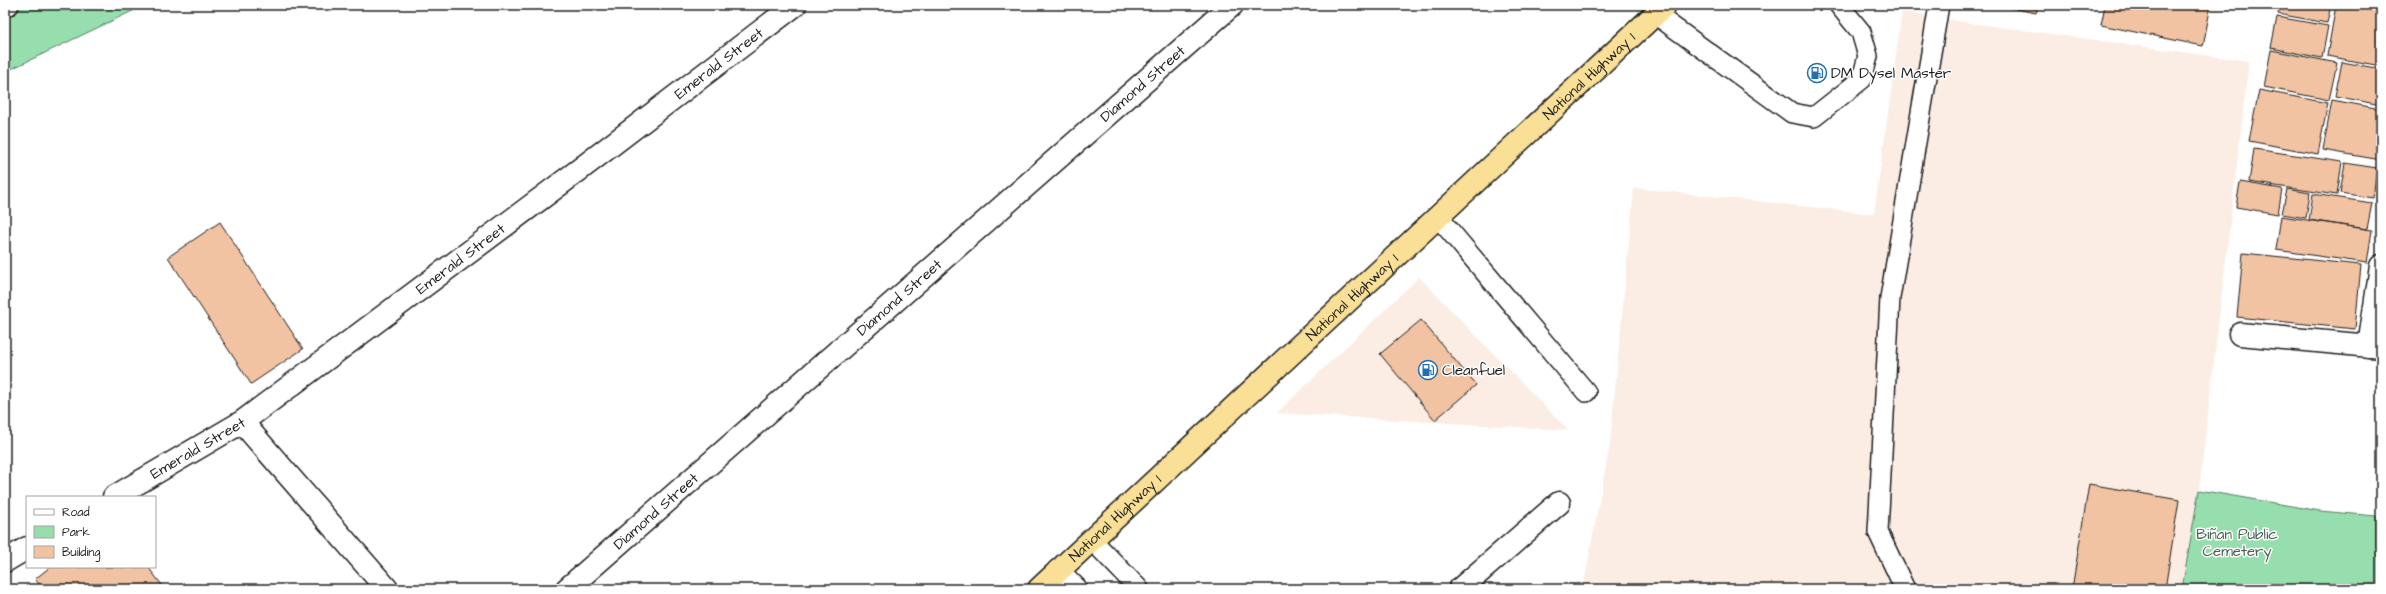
<svg xmlns="http://www.w3.org/2000/svg" width="2386" height="594" viewBox="0 0 2386 594" font-family="'Architects Daughter',sans-serif">
<style>
.built{fill:#fbede3}
.green{fill:#96dead;stroke:#597d64}
.building{fill:#f2c3a2;stroke:#1c1c1c}
.lines{fill:none;stroke-linecap:round;stroke-linejoin:round}
.service-casing{stroke:#1c1c1c;stroke-width:22}
.minor-casing{stroke:#1c1c1c;stroke-width:25}
.trunk-casing{stroke:#1c1c1c;stroke-width:25}
.service{stroke:#fff;stroke-width:19}
.minor{stroke:#fff;stroke-width:22}
.trunk{stroke:#fadf96;stroke-width:22}
.labels{text-anchor:middle;stroke-width:3;stroke-linejoin:round;paint-order:stroke}
.street-label{font-size:15px;fill:#1c1c1c;stroke:#fff}
.poi-label{font-size:15px;fill:#1c1c1c;stroke:#fff;text-anchor:start}
.park-label{font-size:15px;fill:#47604f;stroke:#fff}
</style>
<rect width="100%" height="100%" fill="#fff"/>
<filter id="ink" filterUnits="userSpaceOnUse"><feTurbulence type="fractalNoise" baseFrequency=".025" numOctaves="2"/><feDisplacementMap in="SourceGraphic" scale="8" xChannelSelector="R" yChannelSelector="G"/><feConvolveMatrix kernelMatrix="1 2 1 2 8 2 1 2 1" color-interpolation-filters="sRGB"/></filter>
<g filter="url(#ink)">
<path class="built" d="M1902,11L1963,22L2249,61L2199,490L2182,589H1583L1610,443L1634,188L1874,214Z
M1419,277L1568,430L1277,413Z"/>
<path class="green" d="M5,5H145L5,72Z
M2199,490L2320,511L2376,516V546L2381,547V589H2182Z"/>
<path class="building" d="M1996,5H2038L2036,13Z
M2105,5H2211L2203,46L2101,25Z
M2280,5H2331L2327,23L2278,14Z
M2336,5H2381V66L2327,56Z
M2277,17L2328,26L2322,58L2271,48Z
M2271,50L2337,63L2329,100L2264,87Z
M2342,62L2381,69V105L2335,96Z
M2259,90L2328,103L2318,154L2249,141Z
M2332,100L2381,109V160L2323,150Z
M2254,149L2342,162L2337,195L2249,182Z
M2345,163L2377,168L2373,198L2340,193Z
M2240,182L2282,189L2278,214L2236,207Z
M2287,189L2310,193L2306,218L2282,214Z
M2313,194L2372,203L2367,229L2309,220Z
M2281,216L2372,230L2367,263L2276,250Z
M220,222L303,349L251,384L168,257Z
M2243,253L2361,265L2355,329L2237,317Z
M1421,320L1476,385L1435,420L1380,354Z
M2089,484L2179,500L2165,589H2072Z
M50,567H148L165,589H43L35,579Z"/>
<g class="lines">
<defs>
<path id="service" d="M5,7L9,5
M1655,14L1792,113L1814,117L1862,79L1868,56L1861,32L1839,5
M1439,218L1586,392
M1092,540L1139,589
M1905,589L1878,532L1890,298L1939,5"/>
<g id="minor">
<path d="M2240,334L2381,347"/>
<path d="M2369,346L2381,266"/>
<path d="M242,422L387,589"/>
<path id="s1" d="M114,497L242,422L579,170L795,5"/>
<path d="M5,561L27,548"/>
<path d="M1058,571L1076,589"/>
<path id="s2" d="M567,589L1232,5"/>
<path d="M1460,589L1559,503"/>
</g>
<g id="trunk">
<path id="s3" d="M1039,589L1665,5"/>
</g>
</defs>
<use href="#service" class="service-casing"/>
<use href="#minor" class="minor-casing"/>
<use href="#trunk" class="trunk-casing"/>
<use href="#service" class="service"/>
<use href="#minor" class="minor"/>
<use href="#trunk" class="trunk"/>
</g>
</g>
<defs>
<symbol id="fuel-ring" viewBox="-11 -11 22 22"><circle r="9.5" fill="#fff" stroke="#1f6fb2" stroke-width="1.5"/><path d="M-5.5-6h7V0h2V4h1.3V-2.5L3-4.5l.8-.8L6-3V5H2.5V1h-1V6h-7ZM-4.2-4.7v3.2H.2V-4.7Z" fill="#1f6fb2"/></symbol>
</defs>
<g fill-rule="evenodd">
<use href="#fuel-ring" x="1806" y="62" width="22" height="22"/>
<use href="#fuel-ring" x="1417" y="359" width="22" height="22"/>
</g>
<g class="labels">
<g class="street-label">
<text dy="5" stroke="none"><textPath href="#s1" startOffset="745">Emerald Street</textPath></text>
<text dy="5" stroke="none"><textPath href="#s3" startOffset="752">National Highway 1</textPath></text>
<text dy="5" stroke="none"><textPath href="#s2" startOffset="766">Diamond Street</textPath></text>
<text dy="5" stroke="none"><textPath href="#s1" startOffset="421">Emerald Street</textPath></text>
<text dy="5" stroke="none"><textPath href="#s2" startOffset="442">Diamond Street</textPath></text>
<text dy="5" stroke="none"><textPath href="#s3" startOffset="428">National Highway 1</textPath></text>
<text dy="5" stroke="none"><textPath href="#s1" startOffset="97">Emerald Street</textPath></text>
<text dy="5" stroke="none"><textPath href="#s2" startOffset="118">Diamond Street</textPath></text>
<text dy="5" stroke="none"><textPath href="#s3" startOffset="104">National Highway 1</textPath></text>
</g>
<g class="poi-label">
<text x="1831" y="78">DM Dysel Master</text>
<text x="1442" y="375">Cleanfuel</text>
</g>
<g class="park-label">
<text x="2237" y="539">Biñan Public<tspan x="2237" dy="17">Cemetery</tspan></text>
</g>
</g>
<rect width="2386" height="594" fill="none" stroke="#fff" stroke-width="20"/>
<rect x="10" y="10" width="2366" height="574" fill="none" stroke="#1c1c1c" stroke-width="1.5" filter="url(#ink)"/>
<rect x="26" y="496" width="130" height="72" fill="#ffffff" stroke="#a4a4a4"/>
<rect x="34" y="509" width="20" height="6" fill="#ffffff" stroke="#a4a4a4"/>
<text x="62" y="516" font-size="12" fill="#1c1c1c">Road</text>
<rect x="34" y="526" width="20" height="12" fill="#96dead" stroke="#a4a4a4"/>
<text x="62" y="536" font-size="12" fill="#1c1c1c">Park</text>
<rect x="34" y="546" width="20" height="12" fill="#f2c3a2" stroke="#a4a4a4"/>
<text x="62" y="556" font-size="12" fill="#1c1c1c">Building</text>
</svg>
